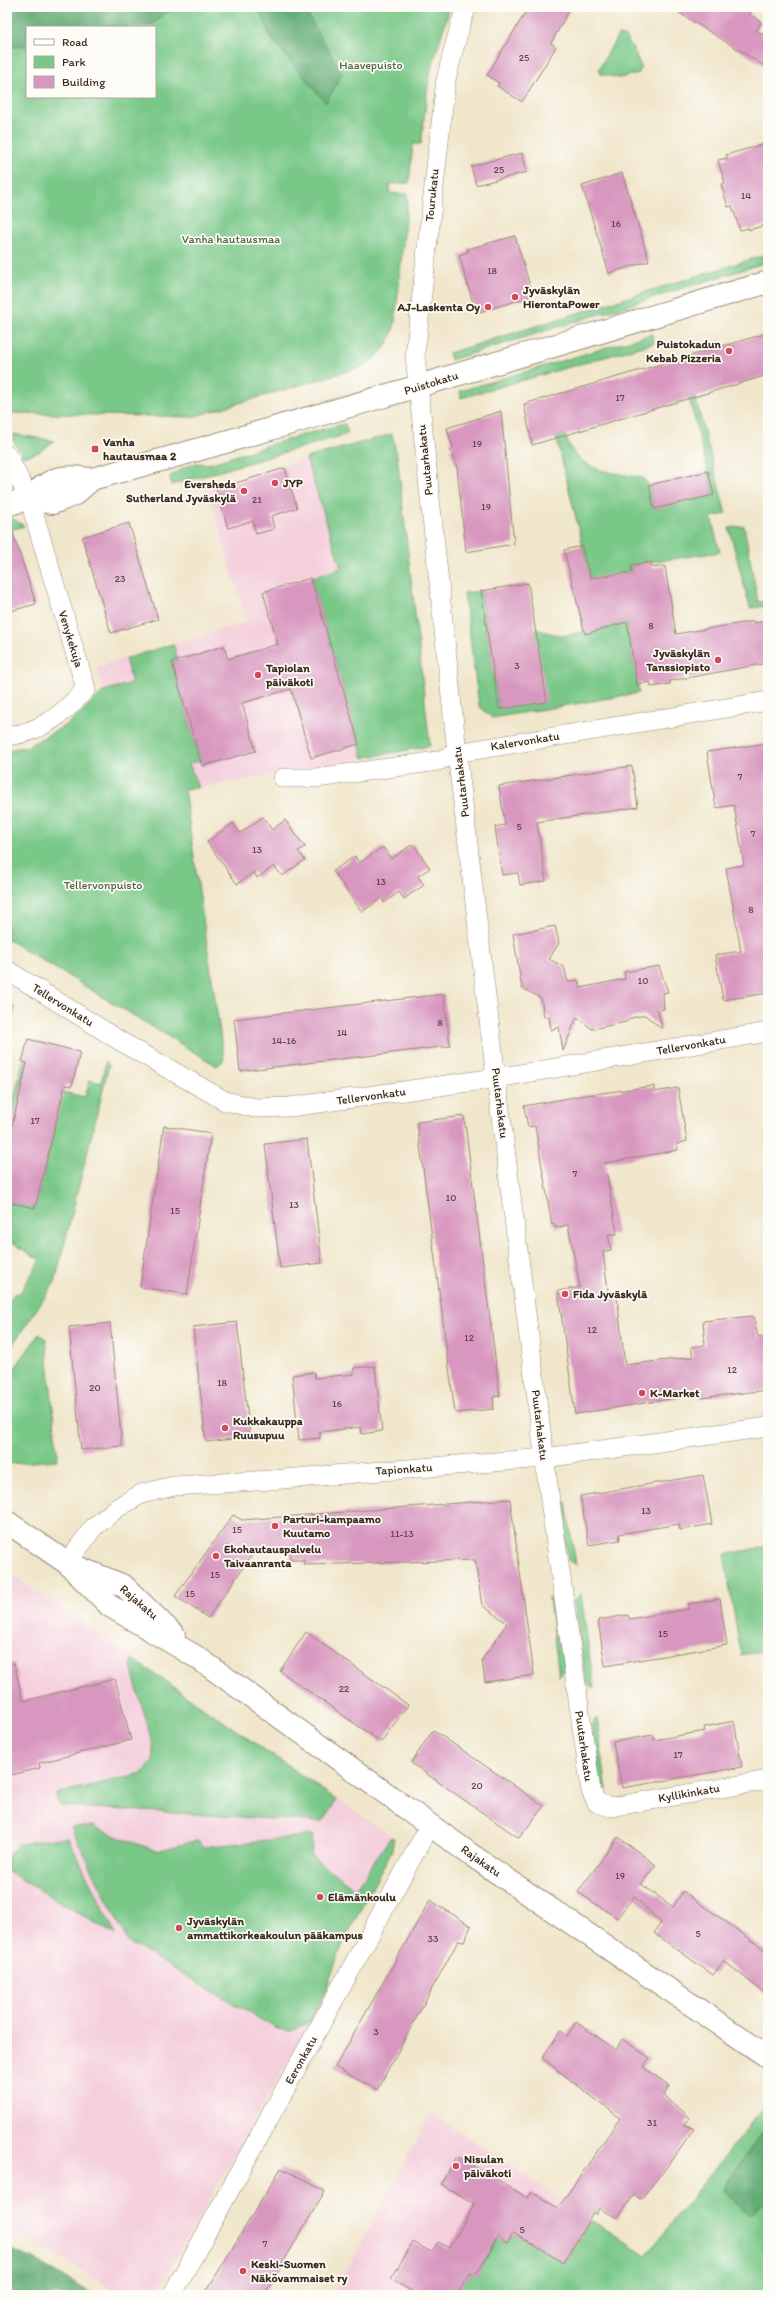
<svg xmlns="http://www.w3.org/2000/svg" width="775" height="2302" viewBox="0 0 775 2302" font-family="Itim,sans-serif">
<style>
.built{fill:#f4cfdc}
.green{fill:#79c888;stroke:#5a7953;fill-rule:evenodd}
.forest{fill:#62ac74;stroke:#4e6b49}
.building{fill:#d897bf}
.lines{fill:none;stroke-linecap:round;stroke-linejoin:round}
.street-casing{stroke:#968874;stroke-width:20}
.secondary-casing{stroke:#968874;stroke-width:24}
.street{stroke:#fff;stroke-width:19}
.secondary{stroke:#fff;stroke-width:22}
.poi-dot{fill:#d1495b;stroke:#fdfcf7;stroke-width:1.5}
.labels{text-anchor:middle;stroke-width:3.5;stroke-linejoin:round;paint-order:stroke}
.number-label{font-size:10px;fill:#624546}
.park-label{font-size:12px;fill:#516143;stroke:#fdfcf7}
.street-label{font-size:12px;fill:#3b2a1e;stroke:#fdfcf7}
.poi-label{font-size:12px;font-weight:bold;fill:#3b2a1e;stroke:#fdfcf7;text-anchor:start}
</style>
<rect width="100%" height="100%" fill="#fdfcf7"/>
<filter id="ink" filterUnits="userSpaceOnUse"><feTurbulence type="fractalNoise" baseFrequency=".025" numOctaves="2"/><feDisplacementMap in="SourceGraphic" scale="8" xChannelSelector="R" yChannelSelector="G"/><feConvolveMatrix kernelMatrix="1 2 1 2 8 2 1 2 1" color-interpolation-filters="sRGB"/></filter>
<filter id="wash" filterUnits="userSpaceOnUse"><feTurbulence type="fractalNoise" baseFrequency=".012" numOctaves="4" result="noise"/><feDisplacementMap in="SourceGraphic" scale="16" xChannelSelector="R" yChannelSelector="G"/><feGaussianBlur stdDeviation="0.9" result="paint"/><feColorMatrix in="noise" values="0 0 0 0 0 0 0 0 0 0 0 0 0 0 0 0 0 1.4 0 .05"/><feComposite in="paint" operator="in"/></filter>
<g filter="url(#wash)">
<rect width="100%" height="100%" fill="#f0e6cb"/>
<path class="built" d="M392,434L397,455L430,746L198,788L176,789L123,752L97,667L247,622L207,487Z
M7,1571L394,1838L392,1850L343,1943L327,1987L310,2022L155,2295H122L50,2251L7,2233Z
M431,2113L629,2245L597,2295H333Z"/>
<path class="green" d="M7,7H450L429,76L421,144H413L409,183L390,184L389,193L408,194L395,323C390,345 379,359 358,368L192,417L7,413ZM157,20L148,27H155V97H27V27Z
M618,35L624,36L633,48L641,67L639,73L619,78L601,74L599,69Z
M768,254V262L451,360L449,353Z
M652,334L654,343L461,398L460,391Z
M695,397L726,514L711,517L720,552L631,565L632,572L619,574L639,693L492,718L479,706L464,593L481,591L499,709L535,629L562,636L603,628L556,437L565,435C577,473 609,471 643,478L649,485L654,509L714,494L689,398Z
M345,424L348,434L172,485L170,477C183,467 193,461 209,464L305,434Z
M14,434L54,441L39,452L23,457L13,440Z
M392,434L397,455L430,746L363,758L311,578L341,568L306,458Z
M12,518L24,526L7,531V519Z
M744,526L758,602L768,601V606L750,608L729,528Z
M173,644L178,660L172,662L201,761L189,763L198,788L184,789L224,1060L217,1066L7,939V750L26,747L68,724L104,691L132,683L125,659Z
M7,1002L15,1007L7,1037Z
M106,1061L109,1065L55,1282L7,1353V1305L14,1294L20,1293L40,1260L7,1239V1202L35,1208L63,1092L85,1097L90,1080L101,1083Z
M23,1062L27,1063L7,1147V1127Z
M39,1334L46,1339L58,1460L7,1464V1379Z
M559,1499L566,1503L576,1565L568,1560Z
M768,1546V1650L741,1655L724,1555Z
M581,1594L594,1688L586,1683L574,1600Z
M549,1598L556,1602L565,1668L559,1676Z
M133,1659L337,1800L322,1822L60,1806L56,1799V1794L143,1773L153,1761V1745L131,1667Z
M597,1718L607,1790L599,1785L591,1724Z
M95,1826L94,1828L157,1851L198,1840L203,1847L313,1835L311,1856L355,1889L390,1838H394L392,1850L343,1943L327,1987L310,2022L289,2031L277,2029L128,1942L71,1827Z
M59,1838H68L116,1935L7,1871V1858L17,1844Z
M768,2101V2124L722,2190L750,2215L768,2199V2295H457L470,2273L477,2274L497,2240L507,2243L513,2233L564,2263L591,2220L646,2256Z"/>
<path class="forest" d="M7,7H175L148,27H27V46L7,47Z
M259,7H303L342,74L326,103L271,38Z
M768,2124V2199L750,2215L722,2190Z
M7,2248L33,2259L94,2295H7Z"/>
<g id="blocks">
<path class="building" d="M529,7H571L551,43L556,47L522,102L497,86L499,83L487,75Z
M670,7H754L749,14L761,22L756,31L768,37V68Z
M764,144L768,155V224L749,230V228L740,230L732,206L728,207L721,184L725,183L718,160L728,158L726,155Z
M522,153L527,172L476,185L471,166Z
M622,173L649,261L609,273L582,186Z
M515,236L533,296L476,313L459,255L468,252L467,249Z
M768,333V375L532,445L524,404Z
M501,411L514,544L466,552L457,468L450,449L453,448L447,428Z
M285,468L297,508L271,516L274,529L256,534L253,521L228,528L216,489Z
M708,471L714,495L654,509L649,485Z
M129,523L158,619L111,633L82,537Z
M7,527H11L36,604L7,612Z
M582,546L590,578L632,572L631,565L651,562L652,568L665,566L676,634L754,621V623L768,621V663L670,681V684L651,687L650,682L637,684L627,622L585,634L564,550Z
M311,578L359,744L311,758L291,689L242,703L256,751L202,766L172,662L224,646L228,659L278,644L263,592Z
M528,583L547,702L499,709L481,591Z
M768,743V993L723,1000L715,955L741,951L726,868L744,865L734,805L716,808L707,752Z
M632,766L638,807L537,822L546,881L520,885L518,873L502,875L495,827L505,825L499,786Z
M263,817L272,830L285,820L305,847L298,851L305,860L282,876L274,866L257,878L254,872L237,884L207,842L233,823L240,833Z
M413,844L430,868L418,876L424,885L404,899L399,892L384,903L382,898L362,912L333,871L355,856L359,863L383,847L391,859Z
M555,926L559,943L549,959L564,967L568,982L578,980L580,988L625,979L624,972L659,966L668,992L663,993L664,1009L658,1010L662,1029L645,1015L631,1018L626,1022L592,1029L577,1017L563,1051L559,1027L551,1030L549,1016L544,1017L541,998L522,988L513,934Z
M444,994L450,1046L240,1071L234,1019Z
M28,1039L80,1052L72,1086L65,1085L35,1208L7,1202V1147L27,1063L22,1062Z
M654,1086V1092L678,1088L687,1141L677,1144L678,1150L605,1163L617,1234H608L611,1250L603,1252L609,1298L617,1297L625,1365L693,1357L691,1347L705,1345L703,1321L753,1316L758,1337L768,1335V1390L701,1398V1394L575,1414L558,1291L580,1287L568,1225L555,1228V1224L552,1225L535,1126L528,1127L524,1106L586,1095Z
M464,1116L500,1396L493,1397L494,1409L455,1413L417,1122Z
M164,1126L211,1133L187,1294L140,1287Z
M307,1139L322,1263L280,1268L265,1144Z
M237,1322L250,1437L206,1442L193,1327Z
M110,1323L122,1446L81,1450L69,1327Z
M375,1366L382,1431L362,1434L361,1427L320,1432V1438L299,1440L292,1375L314,1372L315,1378L354,1374V1368Z
M703,1475L712,1524L680,1530L679,1524L619,1534L620,1540L589,1545L580,1496Z
M510,1499L534,1675L485,1682L482,1660L507,1623L482,1605L475,1560L304,1565V1560H290V1549L254,1552L208,1618L175,1596L233,1515L242,1520Z
M720,1599L727,1645L605,1666L598,1620L628,1615L629,1619L689,1609L688,1604Z
M306,1632L408,1705L381,1742L280,1671Z
M14,1663L23,1701L115,1679L131,1740L39,1763L40,1768L7,1776V1664Z
M734,1721L742,1767L622,1788L613,1742L653,1735L654,1740L705,1731L704,1727Z
M433,1730L544,1806L519,1838L411,1763Z
M618,1837L656,1865L641,1884L673,1907L683,1891L768,1952V1996L724,1961L713,1975L654,1933L661,1923L634,1896L617,1918L578,1892Z
M430,1900L471,1926L464,1942L458,1941L377,2090L335,2067Z
M576,2022L616,2050L622,2039L650,2058L643,2067L670,2086L664,2095L689,2118L685,2125L694,2129L674,2158L641,2199L634,2195L617,2219L599,2208L596,2215L593,2212L564,2263L513,2233L507,2243L498,2237L477,2274L470,2273L457,2295H418L391,2279L413,2242L431,2252L438,2242L449,2248L475,2204L441,2184L457,2156L528,2198L531,2192L558,2208L620,2118L542,2058L561,2030L567,2036Z
M281,2168L325,2191L264,2295H204Z"/>
</g>
</g>
<g filter="url(#ink)">
<use href="#blocks" fill-opacity="0" stroke="#968874" stroke-width="1"/>
<g class="lines">
<defs>
<path id="street" d="M467,7L461,22L446,79L415,356L457,753L496,1078L548,1486L591,1791L597,1803L611,1807L768,1780
M7,455L29,498L86,689C64,713 41,733 7,736
M283,778H316L438,761L457,753L768,701
M7,970L125,1044L225,1101L255,1108L290,1107L496,1078L768,1032
M67,1563L93,1528L117,1508L141,1494L174,1486L271,1480L544,1458L768,1427
M172,2295L430,1825"/>
<path id="secondary" d="M29,498C53,476 60,475 92,479C319,417 543,349 768,282
M7,505L29,498L52,503L58,501L75,494L92,479
M7,1522L67,1563L110,1606L198,1658L470,1854L768,2057
M74,1566L124,1586L174,1635"/>
</defs>
<use href="#street" class="street-casing"/>
<use href="#secondary" class="secondary-casing"/>
<use href="#street" class="street"/>
<use href="#secondary" class="secondary"/>
</g>
</g>
<g class="poi-dot">
<circle cx="515" cy="297" r="4"/>
<circle cx="488" cy="307" r="4"/>
<circle cx="729" cy="351" r="4"/>
<rect x="91" y="445" width="8" height="8" rx="2"/>
<circle cx="275" cy="483" r="4"/>
<circle cx="244" cy="491" r="4"/>
<circle cx="718" cy="660" r="4"/>
<circle cx="258" cy="675" r="4"/>
<circle cx="565" cy="1294" r="4"/>
<circle cx="642" cy="1393" r="4"/>
<circle cx="225" cy="1428" r="4"/>
<circle cx="275" cy="1526" r="4"/>
<circle cx="216" cy="1556" r="4"/>
<circle cx="320" cy="1897" r="4"/>
<circle cx="179" cy="1928" r="4"/>
<circle cx="456" cy="2166" r="4"/>
<circle cx="243" cy="2271" r="4"/>
</g>
<g class="labels">
<g class="number-label">
<text x="524" y="61">25</text>
<text x="499" y="173">25</text>
<text x="746" y="199">14</text>
<text x="616" y="227">16</text>
<text x="492" y="274">18</text>
<text x="620" y="401">17</text>
<text x="477" y="447">19</text>
<text x="257" y="503">21</text>
<text x="486" y="510">19</text>
<text x="120" y="582">23</text>
<text x="651" y="629">8</text>
<text x="517" y="669">3</text>
<text x="740" y="780">7</text>
<text x="519" y="830">5</text>
<text x="753" y="837">7</text>
<text x="257" y="853">13</text>
<text x="381" y="885">13</text>
<text x="751" y="913">8</text>
<text x="643" y="984">10</text>
<text x="440" y="1026">8</text>
<text x="342" y="1036">14</text>
<text x="284" y="1044">14-16</text>
<text x="35" y="1124">17</text>
<text x="575" y="1177">7</text>
<text x="451" y="1201">10</text>
<text x="294" y="1208">13</text>
<text x="175" y="1214">15</text>
<text x="592" y="1333">12</text>
<text x="469" y="1341">12</text>
<text x="732" y="1373">12</text>
<text x="222" y="1386">18</text>
<text x="95" y="1391">20</text>
<text x="337" y="1407">16</text>
<text x="646" y="1514">13</text>
<text x="237" y="1533">15</text>
<text x="402" y="1537">11-13</text>
<text x="215" y="1578">15</text>
<text x="190" y="1597">15</text>
<text x="663" y="1637">15</text>
<text x="344" y="1692">22</text>
<text x="678" y="1758">17</text>
<text x="477" y="1789">20</text>
<text x="620" y="1879">19</text>
<text x="698" y="1937">5</text>
<text x="433" y="1942">33</text>
<text x="376" y="2035">3</text>
<text x="652" y="2126">31</text>
<text x="522" y="2233">5</text>
<text x="265" y="2247">7</text>
</g>
<g class="park-label">
<text x="371" y="69">Haavepuisto</text>
<text x="231" y="243">Vanha hautausmaa</text>
<text x="103" y="889">Tellervonpuisto</text>
</g>
<g class="street-label">
<text transform="translate(432 195) rotate(-84)" y="4">Tourukatu</text>
<text transform="translate(431 383) rotate(-17)" y="4">Puistokatu</text>
<text transform="translate(425 460) rotate(-96)" y="4">Puutarhakatu</text>
<text transform="translate(71 639) rotate(73)" y="4">Venykekuja</text>
<text transform="translate(525 741) rotate(-9)" y="4">Kalervonkatu</text>
<text transform="translate(461 782) rotate(-97)" y="4">Puutarhakatu</text>
<text transform="translate(63 1005) rotate(32)" y="4">Tellervonkatu</text>
<text transform="translate(691 1045) rotate(-10)" y="4">Tellervonkatu</text>
<text transform="translate(371 1096) rotate(-8)" y="4">Tellervonkatu</text>
<text transform="translate(500 1103) rotate(83)" y="4">Puutarhakatu</text>
<text transform="translate(540 1425) rotate(83)" y="4">Puutarhakatu</text>
<text transform="translate(404 1469) rotate(-4)" y="4">Tapionkatu</text>
<text transform="translate(139 1602) rotate(41)" y="4">Rajakatu</text>
<text transform="translate(584 1746) rotate(82)" y="4">Puutarhakatu</text>
<text transform="translate(689 1793) rotate(-10)" y="4">Kyllikinkatu</text>
<text transform="translate(481 1861) rotate(35)" y="4">Rajakatu</text>
<text transform="translate(301 2060) rotate(-61)" y="4">Eeronkatu</text>
</g>
<g class="poi-label">
<text x="523" y="294">Jyväskylän<tspan x="523" dy="14">HierontaPower</tspan></text>
<text x="480" y="311" text-anchor="end">AJ-Laskenta Oy</text>
<text x="721" y="348" text-anchor="end">Puistokadun<tspan x="721" dy="14">Kebab Pizzeria</tspan></text>
<text x="103" y="446">Vanha<tspan x="103" dy="14">hautausmaa 2</tspan></text>
<text x="283" y="487">JYP</text>
<text x="236" y="488" text-anchor="end">Eversheds<tspan x="236" dy="14">Sutherland Jyväskylä</tspan></text>
<text x="710" y="657" text-anchor="end">Jyväskylän<tspan x="710" dy="14">Tanssiopisto</tspan></text>
<text x="266" y="672">Tapiolan<tspan x="266" dy="14">päiväkoti</tspan></text>
<text x="573" y="1298">Fida Jyväskylä</text>
<text x="650" y="1397">K-Market</text>
<text x="233" y="1425">Kukkakauppa<tspan x="233" dy="14">Ruusupuu</tspan></text>
<text x="283" y="1523">Parturi-kampaamo<tspan x="283" dy="14">Kuutamo</tspan></text>
<text x="224" y="1553">Ekohautauspalvelu<tspan x="224" dy="14">Taivaanranta</tspan></text>
<text x="328" y="1901">Elämänkoulu</text>
<text x="187" y="1925">Jyväskylän<tspan x="187" dy="14">ammattikorkeakoulun pääkampus</tspan></text>
<text x="464" y="2163">Nisulan<tspan x="464" dy="14">päiväkoti</tspan></text>
<text x="251" y="2268">Keski-Suomen<tspan x="251" dy="14">Näkövammaiset ry</tspan></text>
</g>
</g>
<rect width="775" height="2302" fill="none" stroke="#fdfcf7" stroke-width="24"/>
<rect x="26" y="26" width="130" height="72" fill="#fdfcf7" stroke="#afa8a0"/>
<rect x="34" y="39" width="20" height="6" fill="#ffffff" stroke="#afa8a0"/>
<text x="62" y="46" font-size="12" fill="#3b2a1e">Road</text>
<rect x="34" y="56" width="20" height="12" fill="#79c888" stroke="#afa8a0"/>
<text x="62" y="66" font-size="12" fill="#3b2a1e">Park</text>
<rect x="34" y="76" width="20" height="12" fill="#d897bf" stroke="#afa8a0"/>
<text x="62" y="86" font-size="12" fill="#3b2a1e">Building</text>
</svg>
